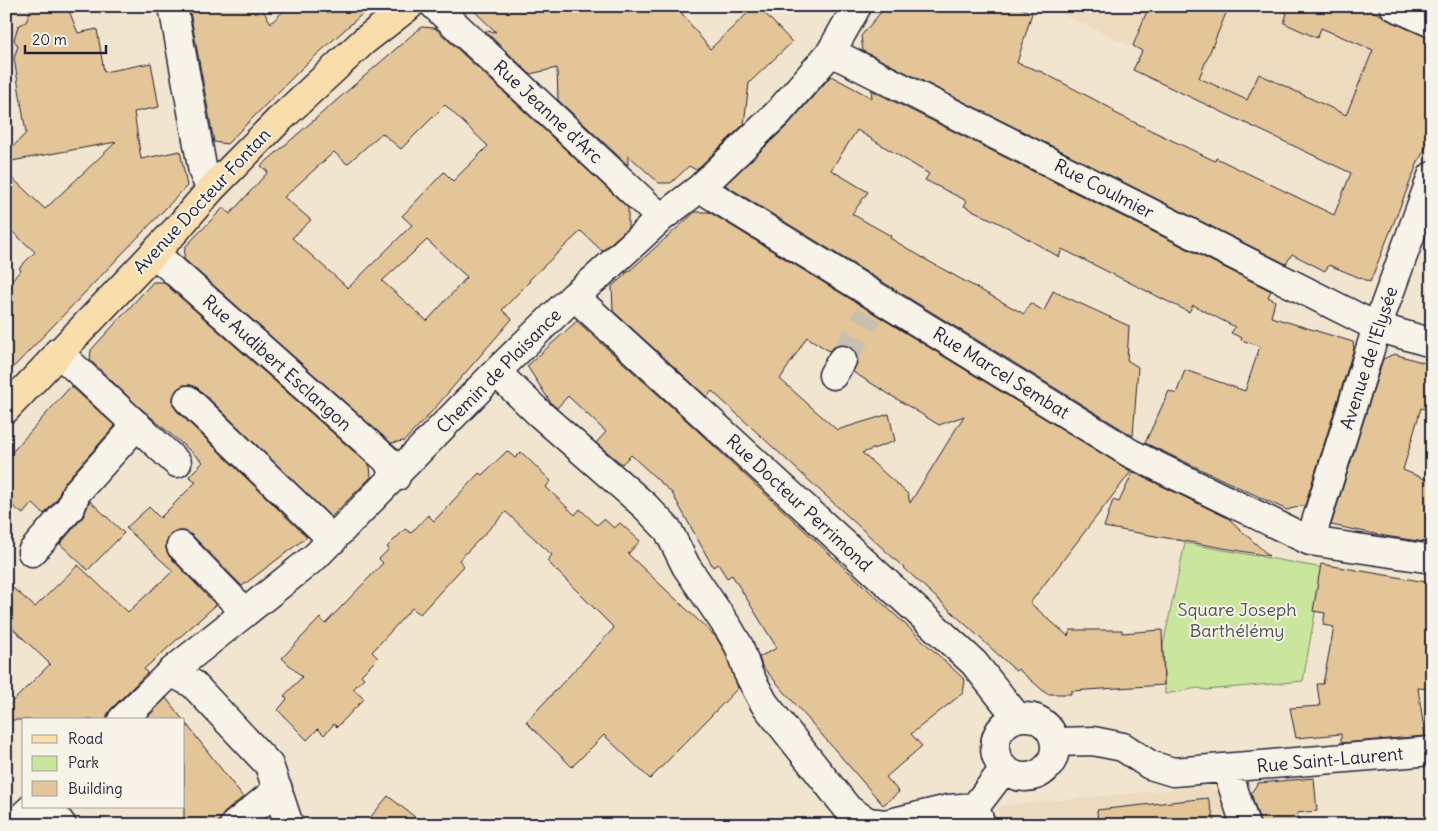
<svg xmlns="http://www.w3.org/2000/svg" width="1438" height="831" viewBox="0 0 1438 831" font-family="Delius,sans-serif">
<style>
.built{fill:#eddbbf}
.green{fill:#cae59c;stroke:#76846c}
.building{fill:#e4c597;stroke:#22223b;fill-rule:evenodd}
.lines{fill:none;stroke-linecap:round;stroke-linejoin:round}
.minor-tunnel{stroke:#c8beb2;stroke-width:28;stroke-dasharray:28 14;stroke-linecap:butt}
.minor-casing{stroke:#22223b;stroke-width:31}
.major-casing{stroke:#22223b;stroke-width:31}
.minor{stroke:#f7f3e8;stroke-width:28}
.major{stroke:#f9deab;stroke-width:28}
.labels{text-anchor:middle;stroke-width:4;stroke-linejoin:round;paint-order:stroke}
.street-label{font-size:18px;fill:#22223b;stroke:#f7f3e8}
.park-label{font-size:18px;fill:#4c5353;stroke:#f7f3e8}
</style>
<rect width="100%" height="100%" fill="#f1e5d0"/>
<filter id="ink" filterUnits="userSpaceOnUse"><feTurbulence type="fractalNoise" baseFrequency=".02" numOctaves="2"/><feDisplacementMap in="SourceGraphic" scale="10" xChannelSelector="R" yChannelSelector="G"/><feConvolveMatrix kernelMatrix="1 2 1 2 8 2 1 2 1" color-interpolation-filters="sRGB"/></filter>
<g filter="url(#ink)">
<path class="built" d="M6,6H32L26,22L18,26L14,40L18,46L6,80Z
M1043,6H1361L1432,36V48L1357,152L1093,28Z
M1208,786L1218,792L1228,825H1001L999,820L998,806Z"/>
<path class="green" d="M1185,543L1323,568L1303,681L1206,690L1198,688L1165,694L1163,645Z"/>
<path class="building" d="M32,6H67L78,33L97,29L104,72L151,63L159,107L134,112L141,159L180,151L187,186L6,375V286L21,270L19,268L35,252L6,226V172L45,209L116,142L6,162V154L26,133L14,58L18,46L14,40L18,26L26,22Z
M189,6H260L271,23L289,6H371L302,68L227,144L214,142Z
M469,6H676L710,49L755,6H758L792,42L749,83L744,124L696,170L689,166L671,183H659L628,155V165L558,100L557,68L530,74L485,31L496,32Z
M886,6H1016L1032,13L1017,63L1042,72L1114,110L1113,112L1215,161L1216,158L1334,215L1351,173L1133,70L1142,51L1133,46L1149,6H1229L1199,78L1247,100L1259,74L1346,115L1373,50L1321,28L1317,38L1284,23L1287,13L1271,6H1361L1381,15L1388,20L1426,37L1432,38V135L1418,162L1370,282L1329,265L1325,271L1292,254L1286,264L863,51L861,36Z
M421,27L435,28L628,208V228L602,251L581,231L529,280L530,281L502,310L512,319L427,417L404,441L391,443L184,259L185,247L223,208L230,214L268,172L261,166ZM445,105L488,146L453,181L444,172L402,216L412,225L348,288L292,238L311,220L284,197L334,152L347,164L382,133L401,149ZM427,240L467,277L427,321L382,281Z
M831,76L872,98L871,90L1271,291L1268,297L1275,301L1271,317L1353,342L1354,348L1305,505L1287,510L1145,443L1169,391L1176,394L1185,370L1245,391L1260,346L1241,340L1242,338L1231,333L1235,327L1193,305L1189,312L1062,249L1059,257L1009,228L964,206L967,201L925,180L929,174L857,130L831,170L868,192L852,214L891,236L890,238L930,262L1024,314L1030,303L1044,311L1053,291L1129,326L1127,360L1138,367L1133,436L725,185L788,125Z
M695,212H709L1130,471V473L1030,603L1068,636L1070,630H1122V633L1162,630L1164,685L1071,691V694H1047L1018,669L1016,671L712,391L707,397L613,311L612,286L626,274L625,272L627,270V273ZM807,337L829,351L834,347L842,344L850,347L855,352L858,360L853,372L939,425L964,416L910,503L908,494L862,453L895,441L889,414L837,430L780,379Z
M153,282H163L370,466L371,477L331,517L199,389L191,385H183L177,389L173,397V405L177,411L307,537L242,586L192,535L185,531H178L171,534L166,542V549L169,556L216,605L144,669L147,673L111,709L107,715V720H6V708L50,664L6,622V582L35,607L78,565L128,612L173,571L126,528L149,507L160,518L196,482L189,476L203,462L137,405L90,360L91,350Z
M577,321L686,420L965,680L963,693L911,734L922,746L886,777L899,792L883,805L762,666L759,657L777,648L732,575L727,578L718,564L713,567L672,493L631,455L622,464L607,452L596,443L606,432L568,396L557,408L551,403L527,366Z
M1394,354L1432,365V411L1421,408L1403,470L1432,482V543L1385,536L1331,525L1383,359Z
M71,386L115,426L64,483L57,499L44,514L32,503L23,514L6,501V459Z
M507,451L515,458L521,452L551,481L546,487L575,515L580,509L597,525L604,519L614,528L620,523L640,541L628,554L716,637L725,652L738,688L650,779L604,735L572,767L526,722L614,628L547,561L552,555L506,512L459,560L464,566L420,614L412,608L372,652L378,658L361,675L364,678L353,689L364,699L337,727L334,724L324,735L318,729L307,740L278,710L287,699L284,696L302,677L282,658L320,618L325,624L383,563L379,559L389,549L387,547L405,529L411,533L428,515L434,521L479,473L482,475Z
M1133,472L1228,518L1269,556L1104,527L1113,500L1119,502Z
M90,501L124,533L88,570L60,544L83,517Z
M1321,564L1432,583V689L1418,688L1425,736L1341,743V734L1296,738L1290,708L1320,706L1317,684H1323L1334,627L1323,625L1325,613L1313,611Z
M166,698L183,720H145Z
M184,721L243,797L224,813L216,825H184Z
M1314,778L1317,811L1297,813L1300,825H1261L1251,793L1258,783Z
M388,796L425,825H364Z
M1208,798L1216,825H1098L1097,810Z"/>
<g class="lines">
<path class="minor-tunnel" d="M842,360L869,314"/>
<defs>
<path id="minor" d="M173,6L203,172L211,189
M435,6L661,218
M1394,6L1432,23
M831,52L1377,327L1432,343
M700,188L1130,453L1310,541L1432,559
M154,253L387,460L396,477
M574,296L974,663L1017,717
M58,352L177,463
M496,372L540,414L645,506L668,530L686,566L729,629L739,646L748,673L764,703L848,809L868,822L885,824L948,809L975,807
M833,375L842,360
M188,400L333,540
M1310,541L1377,327L1432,176
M181,546L245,612
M32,552L71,507L76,493L137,425
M171,672L193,684L269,765L289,825
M995 747a30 30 0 1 1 60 0a30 30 0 1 1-60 0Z
M122,720L171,672L316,556L496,372L574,296L596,278L661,218L700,188L777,114L831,52L857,6
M1056,742L1093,741L1123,747L1150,765L1173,772L1432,751
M1227,769L1245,825
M48,807L62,825
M13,825L33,807
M234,825L278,789
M981,825L975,807L1004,769"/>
<path id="major" d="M6,409L177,229L211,189L279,120L364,41L409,6"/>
</defs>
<use href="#minor" class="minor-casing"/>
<use href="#major" class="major-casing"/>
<use href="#minor" class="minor"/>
<use href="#major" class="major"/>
</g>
</g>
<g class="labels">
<g class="street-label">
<text transform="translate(548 112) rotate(43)" y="6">Rue Jeanne d'Arc</text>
<text transform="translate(1104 189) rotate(27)" y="6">Rue Coulmier</text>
<text transform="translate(202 201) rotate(-47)" y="6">Avenue Docteur Fontan</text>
<text transform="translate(1369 358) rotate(-72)" y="6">Avenue de l'Elysée</text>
<text transform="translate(277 363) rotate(42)" y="6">Rue Audibert Esclangon</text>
<text transform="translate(499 371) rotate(-45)" y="6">Chemin de Plaisance</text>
<text transform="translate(1001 373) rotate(32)" y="6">Rue Marcel Sembat</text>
<text transform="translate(799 503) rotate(43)" y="6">Rue Docteur Perrimond</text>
<text transform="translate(1330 760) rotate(-5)" y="6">Rue Saint-Laurent</text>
</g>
<g class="park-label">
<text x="1237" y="616">Square Joseph<tspan x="1237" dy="21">Barthélémy</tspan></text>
</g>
</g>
<rect width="1438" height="831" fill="none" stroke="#f7f3e8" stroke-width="25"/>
<rect x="12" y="12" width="1413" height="806" fill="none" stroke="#22223b" stroke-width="2" filter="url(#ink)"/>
<rect x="22" y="718" width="162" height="90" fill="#f7f3e8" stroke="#a29fa3"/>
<rect x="32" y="735" width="25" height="8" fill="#f9deab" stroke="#a29fa3"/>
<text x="68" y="744" font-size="15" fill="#22223b">Road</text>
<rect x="32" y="756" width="25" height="15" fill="#cae59c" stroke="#a29fa3"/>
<text x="68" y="768" font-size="15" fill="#22223b">Park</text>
<rect x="32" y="781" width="25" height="15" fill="#e4c597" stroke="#a29fa3"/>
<text x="68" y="794" font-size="15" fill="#22223b">Building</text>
<path d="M25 45v8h81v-8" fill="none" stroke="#22223b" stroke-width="2.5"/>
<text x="32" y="45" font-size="15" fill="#22223b" stroke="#f7f3e8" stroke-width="4" paint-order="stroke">20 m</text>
</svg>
